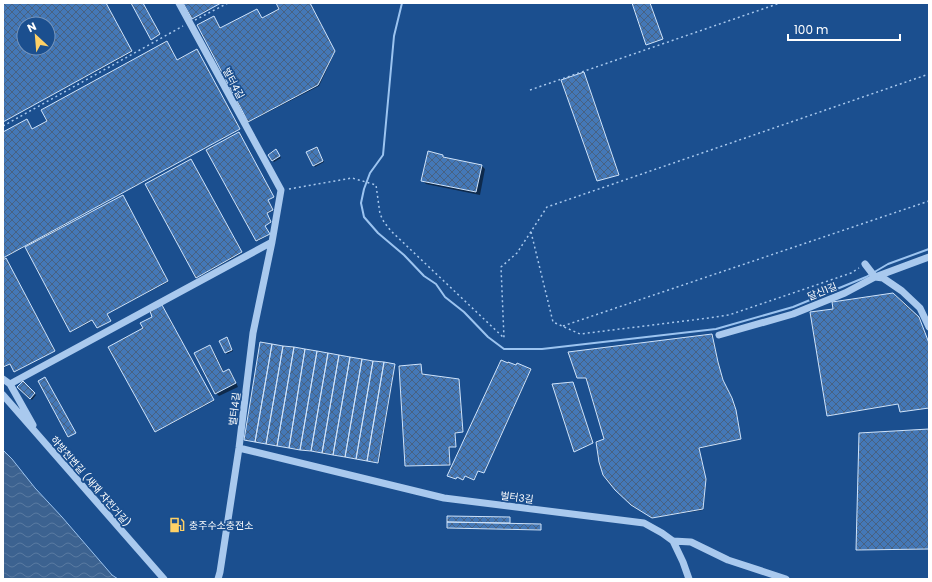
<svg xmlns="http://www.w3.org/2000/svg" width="932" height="582" viewBox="0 0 932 582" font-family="Poppins,'Noto Sans KR',sans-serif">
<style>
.water{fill:url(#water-waves);stroke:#9cc4f0}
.shadow{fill:#0007;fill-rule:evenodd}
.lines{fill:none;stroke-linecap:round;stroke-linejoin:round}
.stream{stroke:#9cc4f0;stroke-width:2}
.building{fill:url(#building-cross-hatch);stroke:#cfe3fa;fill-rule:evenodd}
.path{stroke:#a9c9ee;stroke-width:1.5;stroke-dasharray:2 3;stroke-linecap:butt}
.minor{stroke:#a9c9ee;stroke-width:7}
.labels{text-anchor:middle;stroke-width:3.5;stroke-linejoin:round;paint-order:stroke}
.street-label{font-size:10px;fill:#fff;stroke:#1b4f8f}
.poi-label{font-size:10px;fill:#fff;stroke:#1b4f8f;text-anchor:start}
</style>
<defs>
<pattern id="water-waves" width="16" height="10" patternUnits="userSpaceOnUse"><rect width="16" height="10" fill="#3c6290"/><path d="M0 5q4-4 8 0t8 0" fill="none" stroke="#597aa1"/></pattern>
<pattern id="building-cross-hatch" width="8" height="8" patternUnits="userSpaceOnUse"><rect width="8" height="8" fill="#4478b7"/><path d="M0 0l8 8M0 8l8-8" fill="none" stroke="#486282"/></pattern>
</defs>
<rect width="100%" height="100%" fill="#1b4f8f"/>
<path class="water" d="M3,450L12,459L35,488L62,517L112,575L118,579H3Z"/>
<path class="shadow" d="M3,3H105L132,52L3,122ZM24,24H48V48H24Z
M277,3H310L335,52L319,86L249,122L199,26L220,29L262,20L281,10Z
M197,50L240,129L66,224L67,226L123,197L168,282L107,314L111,321L98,328L94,320L71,332L26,246L4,258L54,351L15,372L11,364L3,368V133L32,130L177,61Z
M238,134L274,197L267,201L273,211L266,214L271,223L264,226L269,235L258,241L208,151Z
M318,150L324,162L315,167L314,165Z
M277,152L281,158L274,162L272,160Z
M443,156L445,158L482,166L485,169L480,195L426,184L422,180Z
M191,160L242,253L197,278L146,185Z
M162,306L214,401L156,432L110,348L145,329Z
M712,335L723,382L736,411L741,439L698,449L706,480L703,510L653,518L606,440L587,378H578Z
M228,340L233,351L227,354L226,353Z
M929,345V408L899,404L828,416Z
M209,346L213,350L224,372L228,370L232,374L238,387L219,396L216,393Z
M518,364L531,370L484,473L478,470L474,479L465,475L463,479L457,477L456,479L449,476Z
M395,365L379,463L245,440Z
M422,375L459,380L463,432L455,433L456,447H449L450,465L406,466Z
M23,382L36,395L32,400L19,387Z
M929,430V549L858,550L860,434Z
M448,517L510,518V524L541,525V530L448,528Z"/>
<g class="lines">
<path class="stream" d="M402,3L394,36L383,155L370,173L364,189L361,203L364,217L378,233L404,255L424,276L436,284L445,297L464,312L488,337L504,349H542L716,329L793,307L866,277L888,264L929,249"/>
</g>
<path class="building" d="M3,3H106L132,51L3,122ZM24,24H48V48H24Z
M131,3H143L160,34L151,40Z
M183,3H221L192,19Z
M276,3H310L335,51L318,85L248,122L197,25L214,16L220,28L257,9L262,18L279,9Z
M632,3H650L663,39L646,45Z
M167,41L177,60L197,49L240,129L3,258V132L27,119L32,129L47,121L41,110Z
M584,72L619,175L597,181L561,80Z
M239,132L274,197L268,200L273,210L267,213L271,222L265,226L270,234L256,241L206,150Z
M317,147L323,161L313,166L306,152Z
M276,149L280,156L272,161L268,155Z
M428,151L443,155V157L482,165L476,192L421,181Z
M191,159L242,252L196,278L145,184Z
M123,195L168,281L107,314L111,321L97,328L92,320L70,332L25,247Z
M6,258L55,351L14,372L10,364L3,367V260Z
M893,293L919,317L929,343V408L900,412L898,404L827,416L810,312L833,309L832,302Z
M162,305L214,400L155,432L108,347L143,328L140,323L152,317L150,311Z
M712,334L718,362L723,380L732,398L736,410L741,439L699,448L706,479L703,509L652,518L631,505L615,490L603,475L599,462L596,442L604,439L586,378H577L568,352Z
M227,337L232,350L225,353L219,341Z
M260,342L272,344L255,442L244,440Z
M272,344L283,346L266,444L255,442Z
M210,345L223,372L229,369L236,383L215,394L194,353Z
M283,346L294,347L277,446L266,444Z
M294,347L305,349L289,448L277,446Z
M305,349L317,351L300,450L289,448Z
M317,351L328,353L311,451L300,450Z
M328,353L339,355L322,453L311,451Z
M339,355L350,357L333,455L322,453Z
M350,357L362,359L345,457L333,455Z
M362,359L373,361L356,459L345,457Z
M501,360L508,363V362L516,365L517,363L531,369L484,473L478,471L474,480L465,476L463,480L457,477L456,479L447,476Z
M373,361L384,362L367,461L356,459Z
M384,362L395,364L378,463L367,461Z
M421,364L422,374L459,379L463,432L455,433L456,447H449L450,465L405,466L399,366Z
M45,377L76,433L68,437L38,381Z
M23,381L35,393L30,399L17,387Z
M573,382L593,443L574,452L552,384Z
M929,429V549L856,550L859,433Z
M447,516L510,517V523L447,522Z
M447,522L541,524V530L447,528Z"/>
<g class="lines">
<path class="path" d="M195,20L228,3
M530,90L780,3
M3,126L183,26
M289,189L352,178L376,185L380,214L384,222L391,231L504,338L501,267L517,253L547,207L929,74
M531,232L553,322L580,334L701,319L729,315L851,273L859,268
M563,326L929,201"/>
<path class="minor" d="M865,264L875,277L883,278L902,291L920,308L929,327
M719,335L793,314L845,293L875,277L929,257
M3,379L10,384L33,425
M10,384L272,242L281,190L179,3
M3,395L164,579
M239,448L444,498L644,523L662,533L673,541L691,542L728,560L786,579
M673,541L683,562L689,579
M218,579L220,572L239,448L253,333L272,242"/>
</g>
<defs>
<symbol id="fuel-bare" viewBox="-9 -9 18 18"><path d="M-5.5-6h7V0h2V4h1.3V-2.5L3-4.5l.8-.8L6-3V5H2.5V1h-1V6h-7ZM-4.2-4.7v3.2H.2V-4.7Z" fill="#ffd166" stroke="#1b4f8f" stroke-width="2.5" paint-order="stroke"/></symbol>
</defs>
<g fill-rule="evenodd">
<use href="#fuel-bare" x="166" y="514" width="22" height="22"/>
</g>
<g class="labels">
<g class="street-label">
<text transform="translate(234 83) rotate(62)" y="4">벌터4길</text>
<text transform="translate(822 291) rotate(-22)" y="4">달신1길</text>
<text transform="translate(234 409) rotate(-83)" y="4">벌터4길</text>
<text transform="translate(91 481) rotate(49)" y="4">하방천변길 (새재 자전거길)</text>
<text transform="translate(517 497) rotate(7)" y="4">벌터3길</text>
</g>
<g class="poi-label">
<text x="189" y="529">충주수소충전소</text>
</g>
</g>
<rect width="932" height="582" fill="none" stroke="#ffffff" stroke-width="8"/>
<g transform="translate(36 36) rotate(334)"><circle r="19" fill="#1b4f8f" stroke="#7695bc"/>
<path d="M0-3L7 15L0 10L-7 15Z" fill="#ffd166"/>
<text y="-6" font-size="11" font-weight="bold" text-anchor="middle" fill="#ffffff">N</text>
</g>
<path d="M788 34v6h112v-6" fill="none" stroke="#ffffff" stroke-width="2"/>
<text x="794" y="34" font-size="12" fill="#ffffff" stroke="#1b4f8f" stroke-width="3" paint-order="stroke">100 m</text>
</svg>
